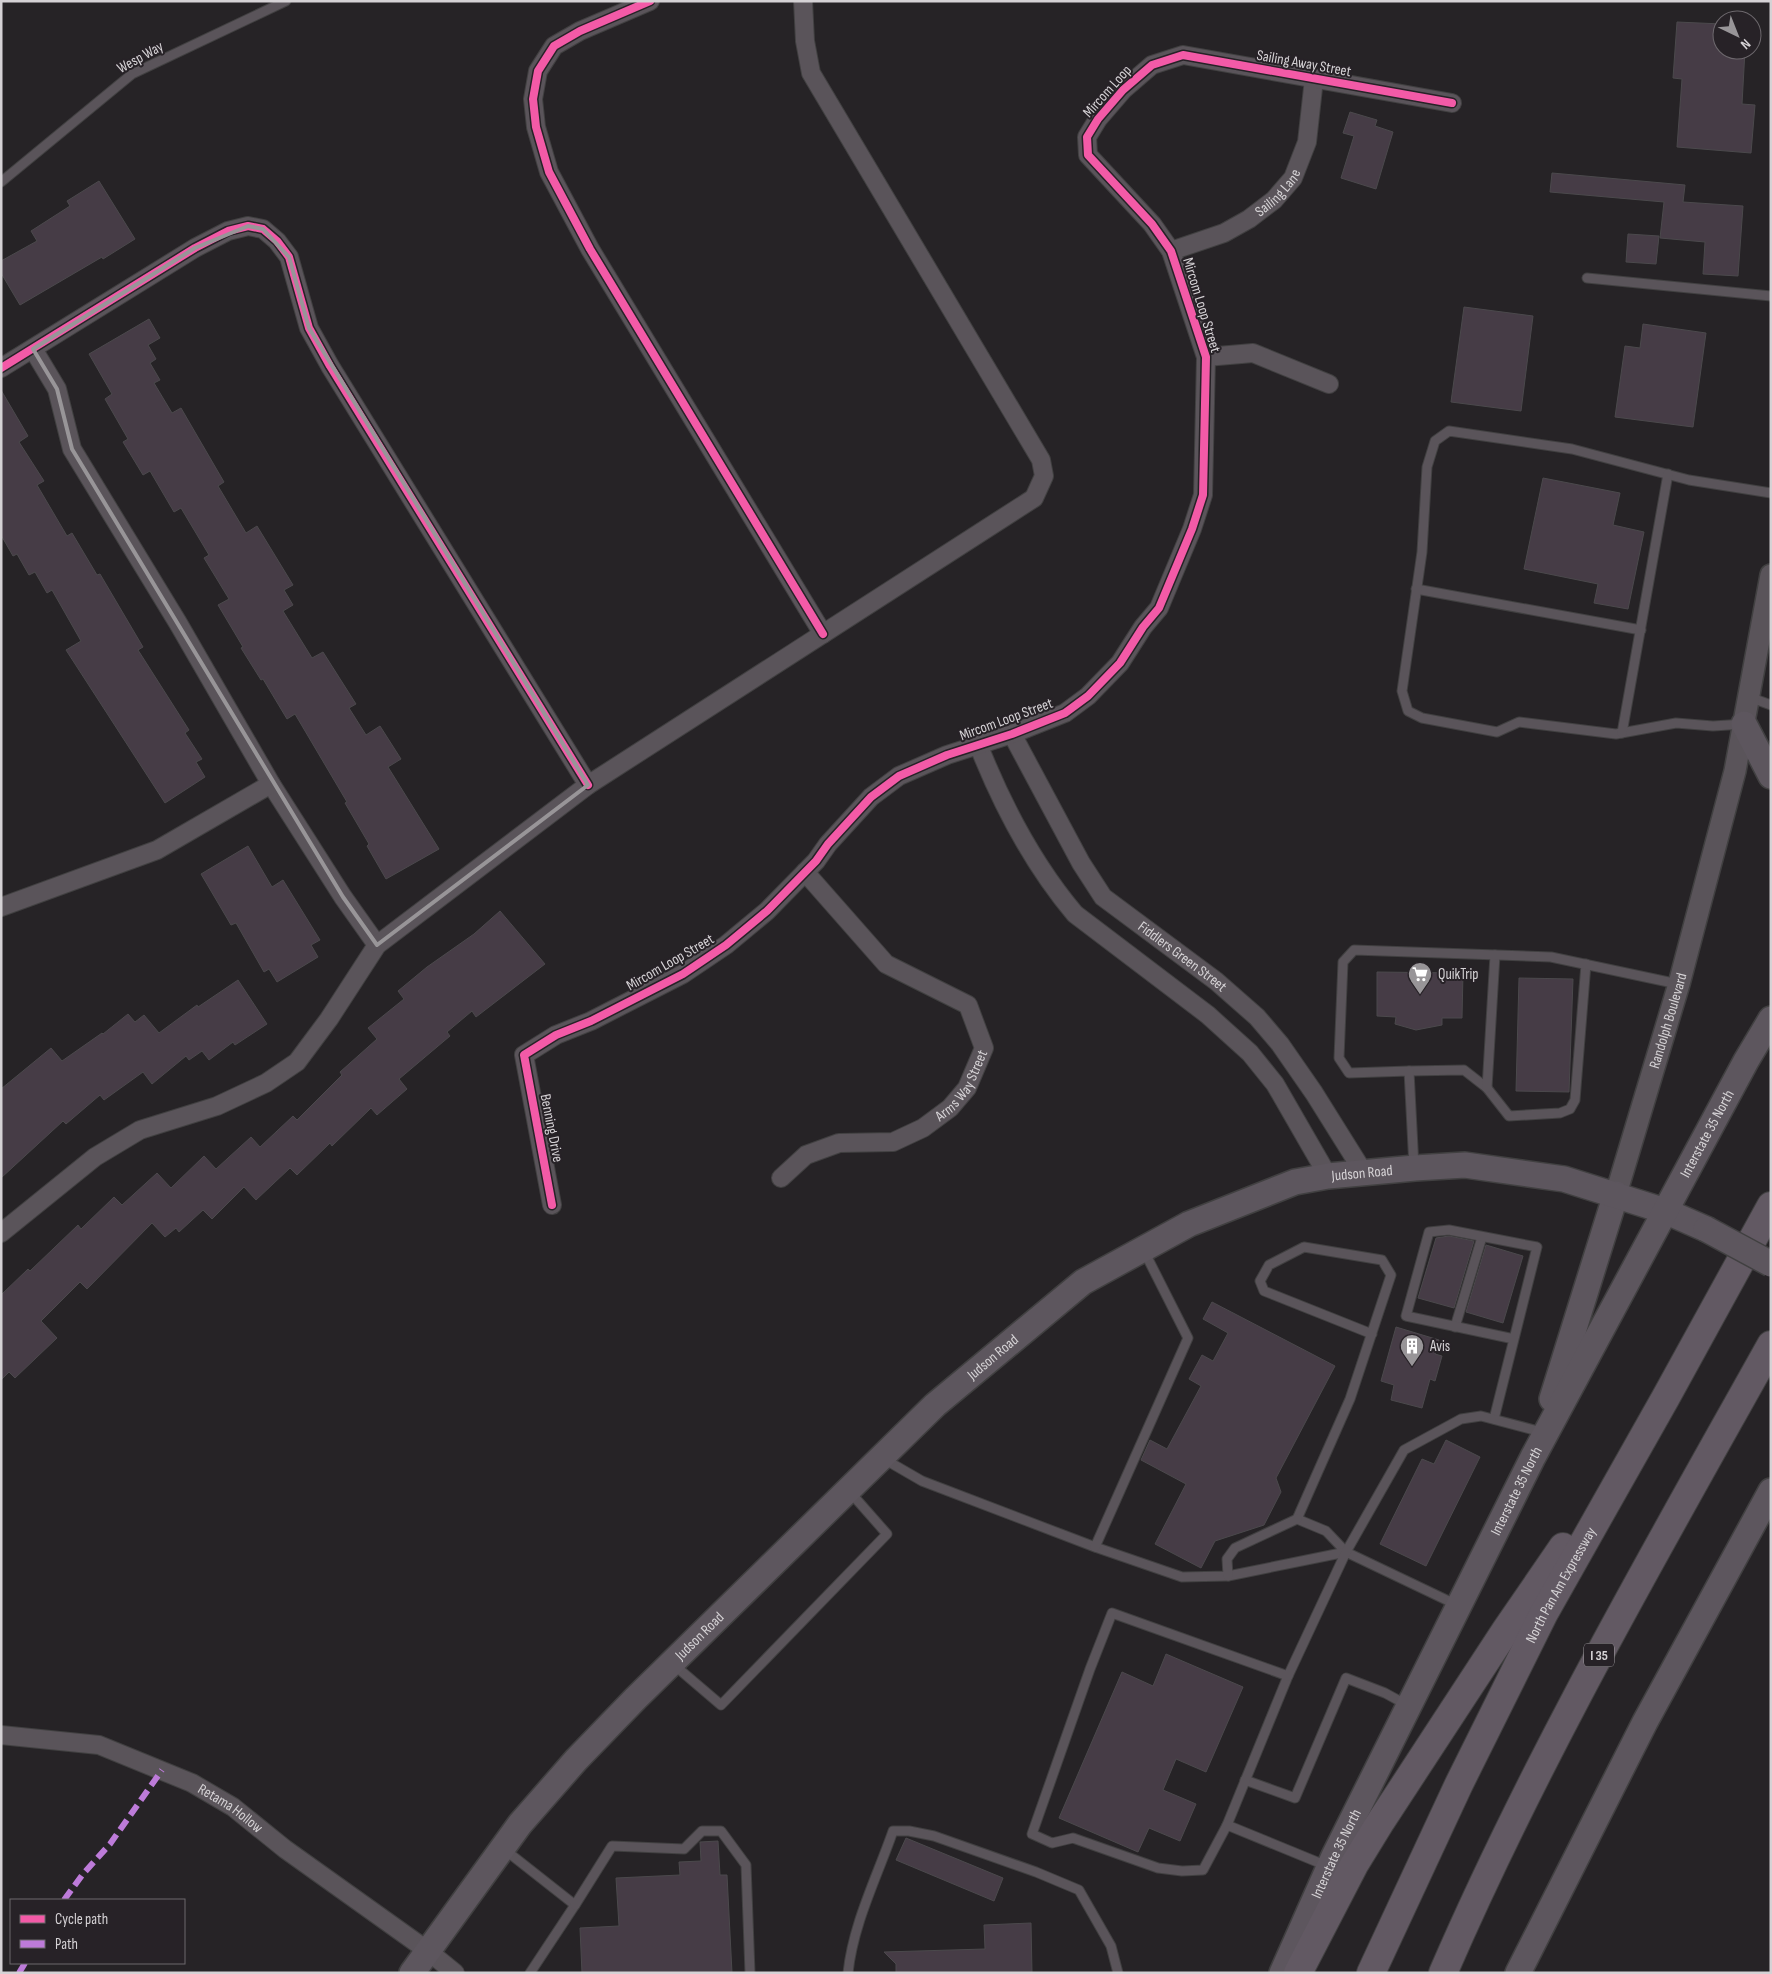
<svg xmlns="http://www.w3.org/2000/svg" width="1772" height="1974" font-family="'Sofia Sans Condensed',sans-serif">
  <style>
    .building { fill: #463c46; stroke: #4b494c }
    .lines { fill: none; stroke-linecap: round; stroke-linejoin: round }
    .service-casing { stroke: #414041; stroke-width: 11 }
    .minor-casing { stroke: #414041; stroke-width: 20 }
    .tertiary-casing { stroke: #414041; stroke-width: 24 }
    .secondary-casing { stroke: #414041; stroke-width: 28 }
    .motorway-casing { stroke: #414041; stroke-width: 30 }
    .service { stroke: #5a545a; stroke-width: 9 }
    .minor { stroke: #5a545a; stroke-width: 18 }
    .tertiary { stroke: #5a545a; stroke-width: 21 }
    .secondary { stroke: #5d565e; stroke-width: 25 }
    .motorway { stroke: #625963; stroke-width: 28 }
    .secondary-bridge-casing { stroke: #414041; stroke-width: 28; stroke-linecap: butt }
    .secondary-bridge { stroke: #5d565e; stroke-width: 25 }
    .quiet { stroke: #bd7bd9; stroke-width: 6; stroke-dasharray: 12 6; stroke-linecap: butt }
    .cycleway-casing { stroke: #272227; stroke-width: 11 }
    .cycleway { stroke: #f35aa7; stroke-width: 8 }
    .marked { fill: none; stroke: #989598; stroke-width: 4; stroke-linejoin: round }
    .labels { text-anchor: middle; stroke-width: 4; stroke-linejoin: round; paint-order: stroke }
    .shield { fill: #272227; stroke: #a19da1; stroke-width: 1 }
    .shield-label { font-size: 14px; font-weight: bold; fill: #d5d2d5 }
    .street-label { font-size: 15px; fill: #d5d2d5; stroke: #272227 }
    .poi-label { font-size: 15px; fill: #d5d2d5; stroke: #272227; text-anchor: start }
  </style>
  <rect width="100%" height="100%" fill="#262326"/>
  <g class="building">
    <polygon points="1677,22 1722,24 1722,50 1745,50 1742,104 1755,105 1751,153 1677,147 1682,79 1673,78"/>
    <polygon points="1350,112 1377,120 1375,126 1393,132 1376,189 1341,178 1354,136 1343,133"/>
    <polygon points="1552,173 1685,185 1683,202 1743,206 1738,276 1703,274 1705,242 1660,238 1664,202 1550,192"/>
    <polygon points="99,181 135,239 103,259 102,257 20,305 1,273 1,261 37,241 31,231 70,206 67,201"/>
    <polygon points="1628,234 1659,236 1656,264 1626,262"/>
    <polygon points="1464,307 1533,316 1521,411 1451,402"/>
    <polygon points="149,319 160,338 148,345 156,359 150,363 160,380 154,383 172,413 181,408 224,482 218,486 246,533 257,526 293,585 284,590 293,605 283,611 312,658 323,652 356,704 349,708 366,735 380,726 401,759 388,767 439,849 386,879 367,846 369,844 345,803 347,802 295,714 287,719 263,679 261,680 241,648 243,647 218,605 229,599 204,558 209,555 181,508 174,512 150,471 143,475 123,442 128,439 105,399 112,394 89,354"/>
    <polygon points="1643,324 1706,333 1693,427 1615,417 1625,346 1640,348"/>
    <polygon points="1,390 28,436 19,442 44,481 37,485 67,536 72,533 97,575 100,574 143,647 138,650 189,730 185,733 202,759 196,762 205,777 165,803 66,650 81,641 52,590 47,593 35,572 29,575 17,554 13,556 1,535"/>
    <polygon points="1543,478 1620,493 1613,525 1644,532 1628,609 1594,603 1598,584 1524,569"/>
    <polygon points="248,846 272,887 283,880 320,940 311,945 318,957 277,982 269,969 264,972 236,923 231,925 201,874"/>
    <polygon points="500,911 545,964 476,1017 472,1011 447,1032 450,1036 399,1079 407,1089 377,1115 371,1108 332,1146 330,1143 297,1175 290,1168 256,1200 244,1187 212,1219 203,1210 179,1232 176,1228 165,1237 152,1223 87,1289 80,1282 41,1321 57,1338 15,1378 9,1372 1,1380 1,1295 28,1269 30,1271 78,1225 81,1229 114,1197 122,1205 157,1173 171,1188 204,1156 216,1169 251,1137 260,1147 293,1116 297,1120 342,1075 340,1072 377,1039 368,1028 404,999 398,991 427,967 474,934"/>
    <polygon points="1377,972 1463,973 1462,1018 1442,1018 1442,1025 1416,1030 1395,1024 1396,1017 1377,1016"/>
    <polygon points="1519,978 1573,979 1569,1092 1516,1091"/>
    <polygon points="238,980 267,1024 235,1045 233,1042 209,1060 202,1051 189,1060 186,1056 152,1084 143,1072 104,1100 100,1095 66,1124 63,1121 1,1178 1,1089 51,1048 62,1061 102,1033 103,1034 128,1014 135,1022 144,1015 159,1033 197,1005 198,1007"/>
    <polygon points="1449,1236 1474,1241 1454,1308 1418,1298 1436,1238"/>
    <polygon points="1486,1245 1523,1256 1503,1323 1466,1312"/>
    <polygon points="1212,1302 1335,1366 1276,1478 1281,1492 1264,1525 1215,1541 1201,1568 1155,1544 1186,1484 1141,1460 1150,1440 1167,1449 1201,1386 1189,1379 1202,1355 1213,1361 1228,1333 1203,1319"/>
    <polygon points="1396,1327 1439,1340 1435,1354 1442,1356 1435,1381 1430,1379 1422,1408 1391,1400 1394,1385 1381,1381"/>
    <polygon points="1446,1440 1480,1457 1426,1566 1380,1544 1422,1459 1434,1464"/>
    <polygon points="1166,1654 1243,1687 1206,1772 1176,1759 1163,1790 1196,1804 1180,1841 1149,1828 1138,1852 1059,1818 1122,1672 1153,1686"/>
    <polygon points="906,1838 1003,1878 994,1901 896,1860"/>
    <polygon points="718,1841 720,1875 727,1875 732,1973 582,1973 580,1928 619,1926 616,1878 680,1875 679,1862 701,1861 700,1842"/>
    <polygon points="1031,1923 1032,1973 896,1973 896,1964 884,1952 985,1949 984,1925"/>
  </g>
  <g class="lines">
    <g class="service-casing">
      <g id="service">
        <polyline points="1,182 132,74 286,1"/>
        <polyline points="1587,278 1771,296"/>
        <polyline points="1416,589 1641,630"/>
        <polyline points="1749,697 1771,705"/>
        <polyline points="1744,724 1713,726 1676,723 1616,734 1519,722 1497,732 1422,718 1408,711 1402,691 1422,552 1427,467 1435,441 1449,431 1572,449 1689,480 1771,493"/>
        <polyline points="1622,733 1668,474"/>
        <polyline points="1409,1071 1464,1070 1487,1088 1509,1116 1560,1113 1570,1109 1575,1100 1586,964"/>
        <polyline points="1487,1088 1495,955"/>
        <polyline points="1414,1167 1409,1071 1349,1073 1339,1058 1343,962 1354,950 1551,957 1678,984"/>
        <polyline points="1455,1327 1482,1237"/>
        <polyline points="1372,1334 1264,1291 1260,1281 1269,1265 1304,1247 1382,1260 1391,1275 1350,1399 1297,1519 1326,1531 1346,1552 1457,1605"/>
        <polyline points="1494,1419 1537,1247 1449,1230 1429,1232 1406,1316 1514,1339"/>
        <polyline points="884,1459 922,1481 1095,1547 1182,1577 1228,1576 1346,1552"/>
        <polyline points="1095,1547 1188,1338 1143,1249"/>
        <polyline points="1228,1576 1227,1559 1235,1548 1297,1519"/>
        <polyline points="673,1664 721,1705 887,1534 850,1492"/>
        <polyline points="1245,1780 1295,1798 1346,1678 1385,1693 1407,1705"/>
        <polyline points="1227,1825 1288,1676"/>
        <polyline points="504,1849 575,1905 530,1973"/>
        <polyline points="1327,1866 1227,1825 1203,1870 1182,1871 1158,1868 1073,1838 1052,1843 1032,1834 1090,1669 1112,1613 1288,1676 1346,1552 1404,1450 1461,1419 1481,1416 1542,1432"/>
        <polyline points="575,1905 612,1846 684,1849 702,1831 721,1831 746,1865 750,1973"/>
        <path d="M848,1973C853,1924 877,1877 893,1831H909L934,1836L1036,1872L1079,1890L1111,1946L1118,1973"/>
      </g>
    </g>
    <g class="minor-casing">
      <g id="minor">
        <polyline points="650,1 580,31 554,46 538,71 533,99 536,127 549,172 590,249 823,634"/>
        <path id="s1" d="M1171,251L1224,233L1249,219L1274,200L1293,178L1307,142L1314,79"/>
        <polyline points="33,349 57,389 72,449 178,623 271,784 343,897 377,945"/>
        <polyline points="1206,357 1253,353 1329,384"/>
        <polyline points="1,368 195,248 228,231 248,226 263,229 277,241 289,257 309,328 330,366 588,785"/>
        <path id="s2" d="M1012,734L1081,863L1103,897L1216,981L1257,1017L1280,1044L1314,1093L1364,1173"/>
        <path d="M978,744C1002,805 1032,863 1075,914L1208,1015L1250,1053L1275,1084L1328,1176"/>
        <polyline points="1,907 157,850 271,784"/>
        <path id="s3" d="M781,1178L806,1155L839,1143L893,1142L923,1128L950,1108L967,1088L984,1048L968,1005L886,964L805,872"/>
        <polyline points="552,1205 524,1055 556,1035 591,1021 683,974 726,945 767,911 816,861 828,844 871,797 899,776 947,755 1012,734 1065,713 1088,696 1120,663 1143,627 1159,608 1192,529 1203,495 1206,357 1171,251 1152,224 1088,155 1087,137 1098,119 1123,90 1152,65 1183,55 1452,103"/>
        <polyline points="1,1233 95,1157 140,1130 217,1106 266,1083 297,1062 329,1019 377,945 588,785 1034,498 1044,476 1041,460 811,73 805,41 803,1"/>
        <path id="s4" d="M1,1735L99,1745L192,1783L233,1807L285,1849L428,1951L455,1973"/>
      </g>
    </g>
    <g class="tertiary-casing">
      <g id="tertiary">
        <path id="s5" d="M1616,1194L1679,984L1735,771L1771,575"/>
      </g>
    </g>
    <g class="secondary-casing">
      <g id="secondary">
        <polyline points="1744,724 1771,776"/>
        <polyline points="1552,1399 1616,1194"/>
        <path id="s6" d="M412,1973L520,1824L576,1760L635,1699L935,1405L1083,1282L1189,1224L1295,1182L1328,1176L1415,1168L1465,1165L1564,1179L1665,1211L1706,1229"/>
        <path id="s7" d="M1282,1973L1334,1856L1533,1457L1746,1061L1771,1019"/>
        <polyline points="1518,1973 1645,1722 1771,1491"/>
      </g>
    </g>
    <g class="motorway-casing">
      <g id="motorway">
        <polyline points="1298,1973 1354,1865 1381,1821 1506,1630 1563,1547"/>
        <path id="s8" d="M1371,1973L1459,1784L1544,1613L1666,1397L1771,1206"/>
        <path d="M1443,1973C1537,1756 1656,1551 1771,1345"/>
      </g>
    </g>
    <use href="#service" class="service"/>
    <use href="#minor" class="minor"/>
    <use href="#tertiary" class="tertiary"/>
    <use href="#secondary" class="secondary"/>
    <use href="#motorway" class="motorway"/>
    <g class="secondary-bridge-casing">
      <polyline id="secondary-bridge" points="1706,1229 1771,1264"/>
    </g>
    <use href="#secondary-bridge" class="secondary-bridge"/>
    <g class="quiet">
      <polyline points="64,1900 83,1874 110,1844 162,1770"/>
      <polyline points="19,1973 25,1963"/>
    </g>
    <g class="cycleway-casing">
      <g id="cycleway">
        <polyline points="650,1 580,31 554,46 538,71 533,99 536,127 549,172 590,249 823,634"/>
        <polyline points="1,368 195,248 228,231 248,226 263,229 277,241 289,257 309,328 330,366 588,785"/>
        <polyline points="552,1205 524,1055 556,1035 591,1021 683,974 726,945 767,911 816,861 828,844 871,797 899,776 947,755 1012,734 1065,713 1088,696 1120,663 1143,627 1159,608 1192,529 1203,495 1206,357 1171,251 1152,224 1088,155 1087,137 1098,119 1123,90 1152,65 1183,55 1452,103"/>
      </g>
    </g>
    <use href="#cycleway" class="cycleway"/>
  </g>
  <path class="marked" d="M248,226L263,229L289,257L309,328L588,785L377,945L343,897L72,449L57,389L33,349L195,248Z"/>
  <defs>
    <g id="supermarket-pin" transform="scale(1.25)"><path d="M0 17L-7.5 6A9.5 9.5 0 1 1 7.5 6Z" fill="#989598" stroke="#272227"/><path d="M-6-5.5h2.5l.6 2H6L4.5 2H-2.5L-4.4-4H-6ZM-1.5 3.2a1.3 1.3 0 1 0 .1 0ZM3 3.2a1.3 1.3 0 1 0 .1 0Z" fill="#fff"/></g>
    <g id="building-pin" transform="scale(1.25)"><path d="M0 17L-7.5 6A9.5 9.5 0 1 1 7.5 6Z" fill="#989598" stroke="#272227"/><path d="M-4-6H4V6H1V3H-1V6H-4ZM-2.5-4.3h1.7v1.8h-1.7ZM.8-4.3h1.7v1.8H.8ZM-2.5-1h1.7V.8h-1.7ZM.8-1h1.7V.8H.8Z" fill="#fff"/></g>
  </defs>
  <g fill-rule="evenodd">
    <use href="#supermarket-pin" x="1420" y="974"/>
    <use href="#building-pin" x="1412" y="1346"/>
  </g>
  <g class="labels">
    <rect class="shield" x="1584" y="1643.5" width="30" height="23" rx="4"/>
    <g class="shield-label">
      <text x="1599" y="1660">I 35</text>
    </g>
    <g class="street-label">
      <text transform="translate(140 57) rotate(-29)" y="5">Wesp Way</text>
      <text transform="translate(1304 63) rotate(10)" y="5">Sailing Away Street</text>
      <text transform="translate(1107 91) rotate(-48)" y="5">Mircom Loop</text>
      <text dy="5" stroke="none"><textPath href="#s1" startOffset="124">Sailing Lane</textPath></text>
      <text transform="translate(1202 305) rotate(73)" y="5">Mircom Loop Street</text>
      <text transform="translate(1006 719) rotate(-20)" y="5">Mircom Loop Street</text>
      <text dy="5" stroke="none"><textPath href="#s2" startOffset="286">Fiddlers Green Street</textPath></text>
      <text transform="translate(670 962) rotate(-30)" y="5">Mircom Loop Street</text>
      <text dy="5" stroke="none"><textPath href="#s5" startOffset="181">Randolph Boulevard</textPath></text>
      <text dy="5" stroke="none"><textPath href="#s3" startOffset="215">Arms Way Street</textPath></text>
      <text transform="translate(552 1128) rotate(79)" y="5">Benning Drive</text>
      <text dy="5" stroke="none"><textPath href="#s7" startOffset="941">Interstate 35 North</textPath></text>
      <text dy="5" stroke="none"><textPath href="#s6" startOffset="1269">Judson Road</textPath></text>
      <text dy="5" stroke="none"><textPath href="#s6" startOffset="849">Judson Road</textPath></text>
      <text dy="5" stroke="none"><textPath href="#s7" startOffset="536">Interstate 35 North</textPath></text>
      <text dy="5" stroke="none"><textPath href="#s8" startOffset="432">North Pan Am Expressway</textPath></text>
      <text dy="5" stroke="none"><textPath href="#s6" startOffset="444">Judson Road</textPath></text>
      <text dy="5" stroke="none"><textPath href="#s4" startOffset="245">Retama Hollow</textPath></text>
      <text dy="5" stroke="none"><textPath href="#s7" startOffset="131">Interstate 35 North</textPath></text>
    </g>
    <g class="poi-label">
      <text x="1438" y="979">QuikTrip</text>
      <text x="1430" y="1351">Avis</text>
    </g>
  </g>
  <rect width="1772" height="1974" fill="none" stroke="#d5d2d5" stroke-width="5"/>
  <rect x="10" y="1899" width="175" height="65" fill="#272227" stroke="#6d686d"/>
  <rect x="20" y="1915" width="25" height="8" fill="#f35aa7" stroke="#6d686d"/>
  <text x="55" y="1924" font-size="15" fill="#d5d2d5">Cycle path</text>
  <rect x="20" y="1940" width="25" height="8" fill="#bd7bd9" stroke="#6d686d"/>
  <text x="55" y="1949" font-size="15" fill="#d5d2d5">Path</text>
  <g transform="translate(1737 35) rotate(137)"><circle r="24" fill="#272227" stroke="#6d686d"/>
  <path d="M0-4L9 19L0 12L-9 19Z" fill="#989598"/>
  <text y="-8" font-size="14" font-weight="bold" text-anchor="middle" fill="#d5d2d5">N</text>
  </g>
</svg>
